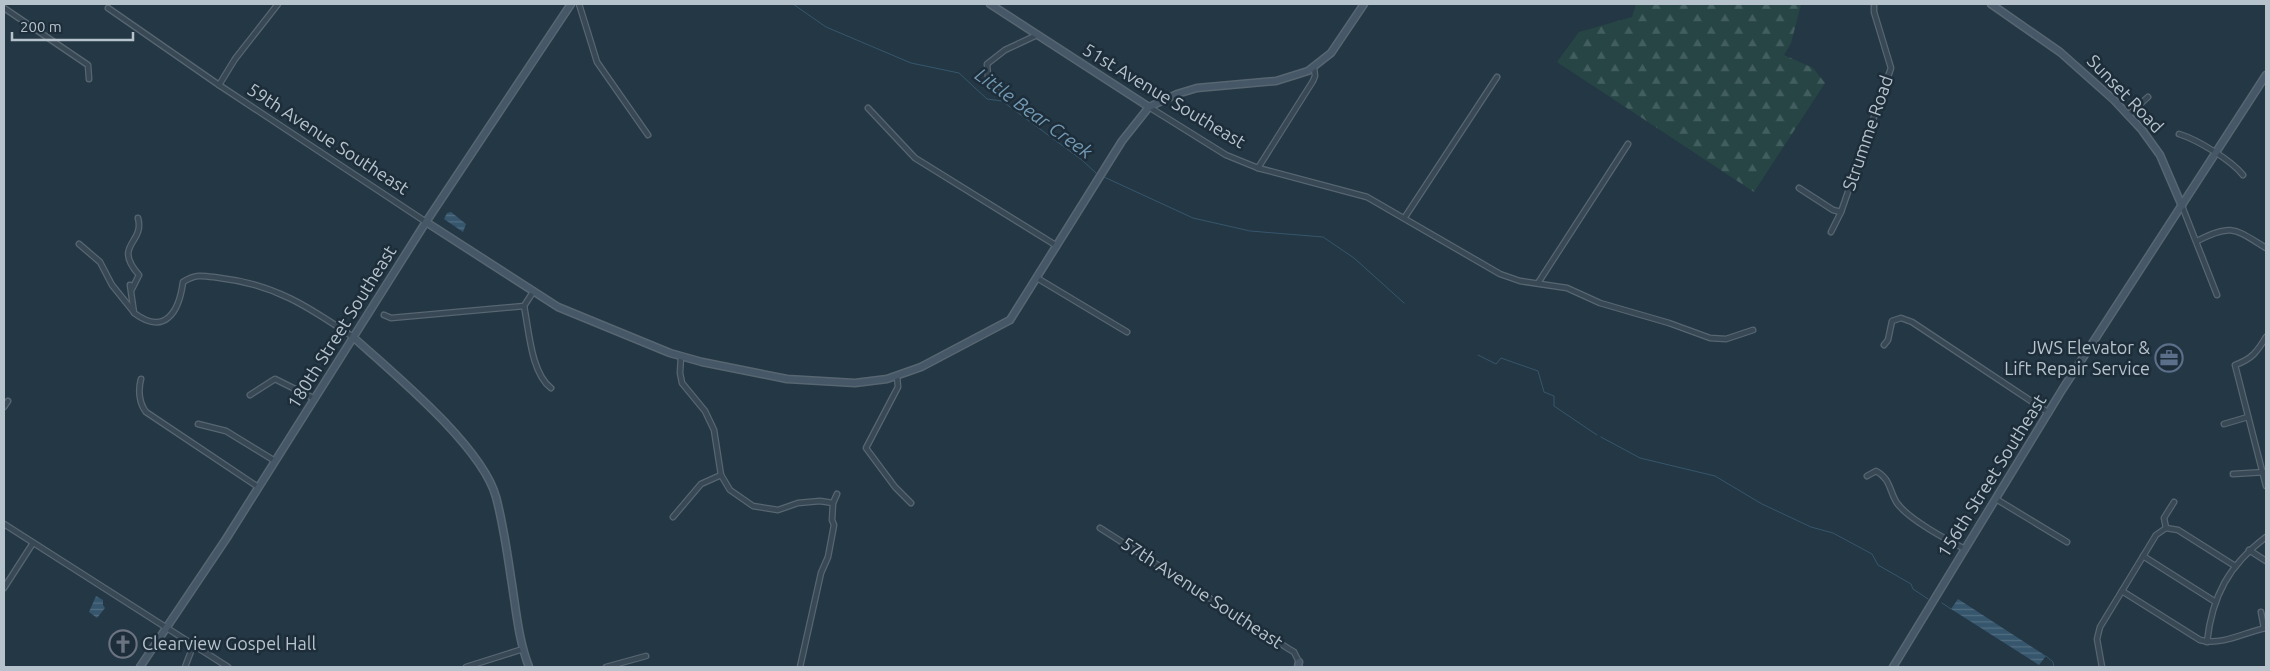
<svg xmlns="http://www.w3.org/2000/svg" width="2270" height="671" font-family="Ubuntu,sans-serif">
  <style>
    .forest { fill: url(#forest-firs) }
    .water { fill: url(#water-rules) }
    .lines { fill: none; stroke-linecap: round; stroke-linejoin: round }
    .stream { stroke: #36566d; stroke-width: 1 }
    .street-casing { stroke: #576671; stroke-width: 7 }
    .secondary-casing { stroke: #576671; stroke-width: 9 }
    .street { stroke: #384854; stroke-width: 4.5 }
    .secondary { stroke: #465867; stroke-width: 6 }
    .labels { text-anchor: middle; stroke-width: 5; stroke-linejoin: round; paint-order: stroke }
    .street-label { font-size: 18px; fill: #b6c3cd; stroke: #1d2d39 }
    .poi-label { font-size: 18px; fill: #b6c3cd; stroke: #1d2d39; text-anchor: end }
    .water-label { font-size: 19px; font-style: italic; fill: #7399b4; stroke: #1d2d39 }
  </style>
  <defs>
    <pattern id="forest-firs" width="22" height="20" patternUnits="userSpaceOnUse" patternTransform="scale(1.25)"><rect width="22" height="20" fill="#264544"/><path d="M5 1l3.5 6h-7zM16 11l3.5 6h-7z" fill="#435e5e"/></pattern>
    <pattern id="water-rules" width="6" height="5" patternUnits="userSpaceOnUse" patternTransform="scale(1.25)"><rect width="6" height="5" fill="#36566d"/><path d="M0 2.5h6" fill="none" stroke="#516d81"/></pattern>
  </defs>
  <rect width="100%" height="100%" fill="#243744"/>
  <polygon class="forest" points="1636,4 1809,4 1801,5 1791,43 1784,55 1813,68 1825,83 1754,192 1557,62 1579,32 1632,17"/>
  <g class="water">
    <polygon points="451,212 466,224 463,232 444,219 447,213"/>
    <polygon points="96,596 103,600 103,605 105,608 97,618 89,612"/>
    <polygon points="1958,599 2046,656 2039,665 1951,609"/>
  </g>
  <g class="lines">
    <g class="stream">
      <polyline points="793,4 826,27 911,63 959,73 987,99 1002,101 1082,160 1096,173"/>
      <polyline points="1104,177 1193,218 1250,231 1323,237 1354,258 1404,303"/>
      <polyline points="1478,355 1496,364 1501,358 1538,371 1544,392 1554,396 1554,406 1597,435"/>
      <polyline points="1601,437 1640,458 1715,476 1762,504 1811,527 1833,533 1872,554 1878,565 1911,584 1913,589 1928,599"/>
      <polyline points="1942,603 1951,609"/>
      <polyline points="2046,656 2053,662 2054,667"/>
    </g>
    <g class="street-casing">
      <g id="street">
        <polyline points="579,4 597,62 648,135"/>
        <polyline points="4,8 88,65 89,79"/>
        <polyline points="108,8 219,85 426,222"/>
        <polyline points="219,85 235,59 278,4"/>
        <polyline points="1002,89 988,77 987,64 1005,50 1037,35"/>
        <polyline points="1149,107 1226,155 1258,168 1367,197 1500,274 1520,281 1567,288 1600,303 1669,323 1710,338 1726,339 1753,330"/>
        <polyline points="868,108 915,158 1057,246"/>
        <polyline points="2128,115 2148,97"/>
        <path d="M2179,134C2198,140 2231,160 2243,175"/>
        <polyline points="1258,168 1313,81 1315,76 1314,68"/>
        <polyline points="1799,188 1833,210 1841,212"/>
        <polyline points="2182,206 2217,295"/>
        <polyline points="1405,217 1497,77"/>
        <polyline points="1831,232 1841,212 1891,68 1874,12 1874,4"/>
        <path d="M2197,241C2232,223 2235,229 2266,248"/>
        <polyline points="79,244 100,262 112,285 133,311"/>
        <polyline points="1037,278 1127,332"/>
        <polyline points="1538,283 1628,144"/>
        <path d="M130,285L134,313C165,336 179,312 183,282C197,273 204,276 220,278C274,284 309,307 353,337"/>
        <path d="M132,289L139,275C112,244 145,244 138,218"/>
        <path d="M524,306C529,330 531,373 551,388"/>
        <polyline points="384,315 391,318 524,306 533,292"/>
        <path d="M2266,337C2257,352 2252,359 2235,365L2266,486"/>
        <polyline points="1884,345 1888,340 1892,321 1901,318 1912,322 2049,413"/>
        <polyline points="681,356 680,373 682,383 705,411 714,430 721,475 730,490 753,506 778,510 798,503 820,501 833,503"/>
        <polyline points="897,376 898,387 866,448 895,487 911,503"/>
        <path d="M141,379C138,390 139,403 146,412L258,487"/>
        <polyline points="250,395 275,379 315,399"/>
        <polyline points="4,407 8,401"/>
        <polyline points="198,424 226,431 275,461"/>
        <polyline points="2224,424 2248,417"/>
        <polyline points="2233,474 2266,472"/>
        <path d="M1867,476L1876,471C1891,479 1889,491 1897,503C1908,519 1947,540 1965,549"/>
        <polyline points="1996,499 2067,542"/>
        <polyline points="673,517 701,484 721,475"/>
        <polyline points="4,524 228,667"/>
        <polyline points="1100,528 1289,649 1294,652 1299,662"/>
        <polyline points="2166,528 2178,530 2235,566"/>
        <polyline points="2249,550 2266,561"/>
        <polyline points="2143,556 2214,601"/>
        <polyline points="4,588 33,543"/>
        <path d="M2122,591L2200,640C2222,646 2245,632 2266,628"/>
        <polyline points="2261,612 2264,628"/>
        <path d="M2207,642C2212,596 2229,565 2266,537"/>
        <polyline points="185,667 193,646"/>
        <polyline points="466,667 523,649"/>
        <polyline points="606,667 646,656"/>
        <polyline points="800,667 821,573 828,557 834,525 832,520 833,503 837,494"/>
        <polyline points="2102,667 2097,639 2100,627 2156,535 2166,528 2164,518 2174,502"/>
      </g>
    </g>
    <g class="secondary-casing">
      <g id="secondary">
        <polyline points="990,4 1149,107"/>
        <polyline points="1991,4 2060,52 2114,100 2142,130 2160,155 2182,206"/>
        <polyline points="426,222 558,307 670,353 702,362 787,379 855,383 887,379 921,367 1010,320 1122,141 1149,107 1177,94 1197,88 1276,81 1308,71 1331,53 1364,4"/>
        <path d="M353,337C393,373 482,446 496,497C503,523 507,551 511,578C516,608 518,639 529,667"/>
        <polyline points="140,667 226,539 424,225 571,4"/>
        <polyline points="1298,667 1299,662"/>
        <polyline points="1893,667 2062,390 2266,75"/>
      </g>
    </g>
    <use href="#street" class="street"/>
    <use href="#secondary" class="secondary"/>
  </g>
  <defs>
    <g id="office-ring" transform="scale(1.4375)"><circle r="9.5" fill="#1d2d39" stroke="#5c6f8a" stroke-width="1.5"/><path d="M-6-3h4V-5.5h4V-3h4V5H-6ZM-1-4.5V-3h2v-1.5ZM-6 0V1H6V0Z" fill="#5c6f8a"/></g>
    <g id="church-ring" transform="scale(1.4375)"><circle r="9.5" fill="#1d2d39" stroke="#6b7280" stroke-width="1.5"/><path d="M-1.2-6h2.4v3.5h3.3v2.4h-3.3V6h-2.4V-.1h-3.3v-2.4h3.3Z" fill="#6b7280"/></g>
  </defs>
  <g fill-rule="evenodd">
    <use href="#office-ring" x="2169" y="358"/>
    <use href="#church-ring" x="123" y="644"/>
  </g>
  <g class="labels">
    <g class="street-label">
      <text transform="translate(2125 94) rotate(46)" y="6">Sunset Road</text>
      <text transform="translate(1164 96) rotate(31)" y="6">51st Avenue Southeast</text>
      <text transform="translate(1868 133) rotate(-71)" y="6">Strumme Road</text>
      <text transform="translate(328 139) rotate(33)" y="6">59th Avenue Southeast</text>
      <text transform="translate(342 327) rotate(-58)" y="6">180th Street Southeast</text>
      <text transform="translate(1992 476) rotate(-58)" y="6">156th Street Southeast</text>
      <text transform="translate(1202 593) rotate(33)" y="6">57th Avenue Southeast</text>
    </g>
    <g class="poi-label">
      <text x="2150" y="354">JWS Elevator &amp;<tspan x="2150" dy="21">Lift Repair Service</tspan></text>
      <text x="142" y="650" text-anchor="start">Clearview Gospel Hall</text>
    </g>
    <g class="water-label">
      <text transform="translate(1034 113) rotate(36)" y="7">Little Bear Creek</text>
    </g>
  </g>
  <rect width="2270" height="671" fill="none" stroke="#b6c3cd" stroke-width="10"/>
  <path d="M12 32v8h121v-8" fill="none" stroke="#b6c3cd" stroke-width="2.5"/>
  <text x="20" y="32" font-size="15" fill="#b6c3cd" stroke="#1d2d39" stroke-width="4" paint-order="stroke">200 m</text>
</svg>
